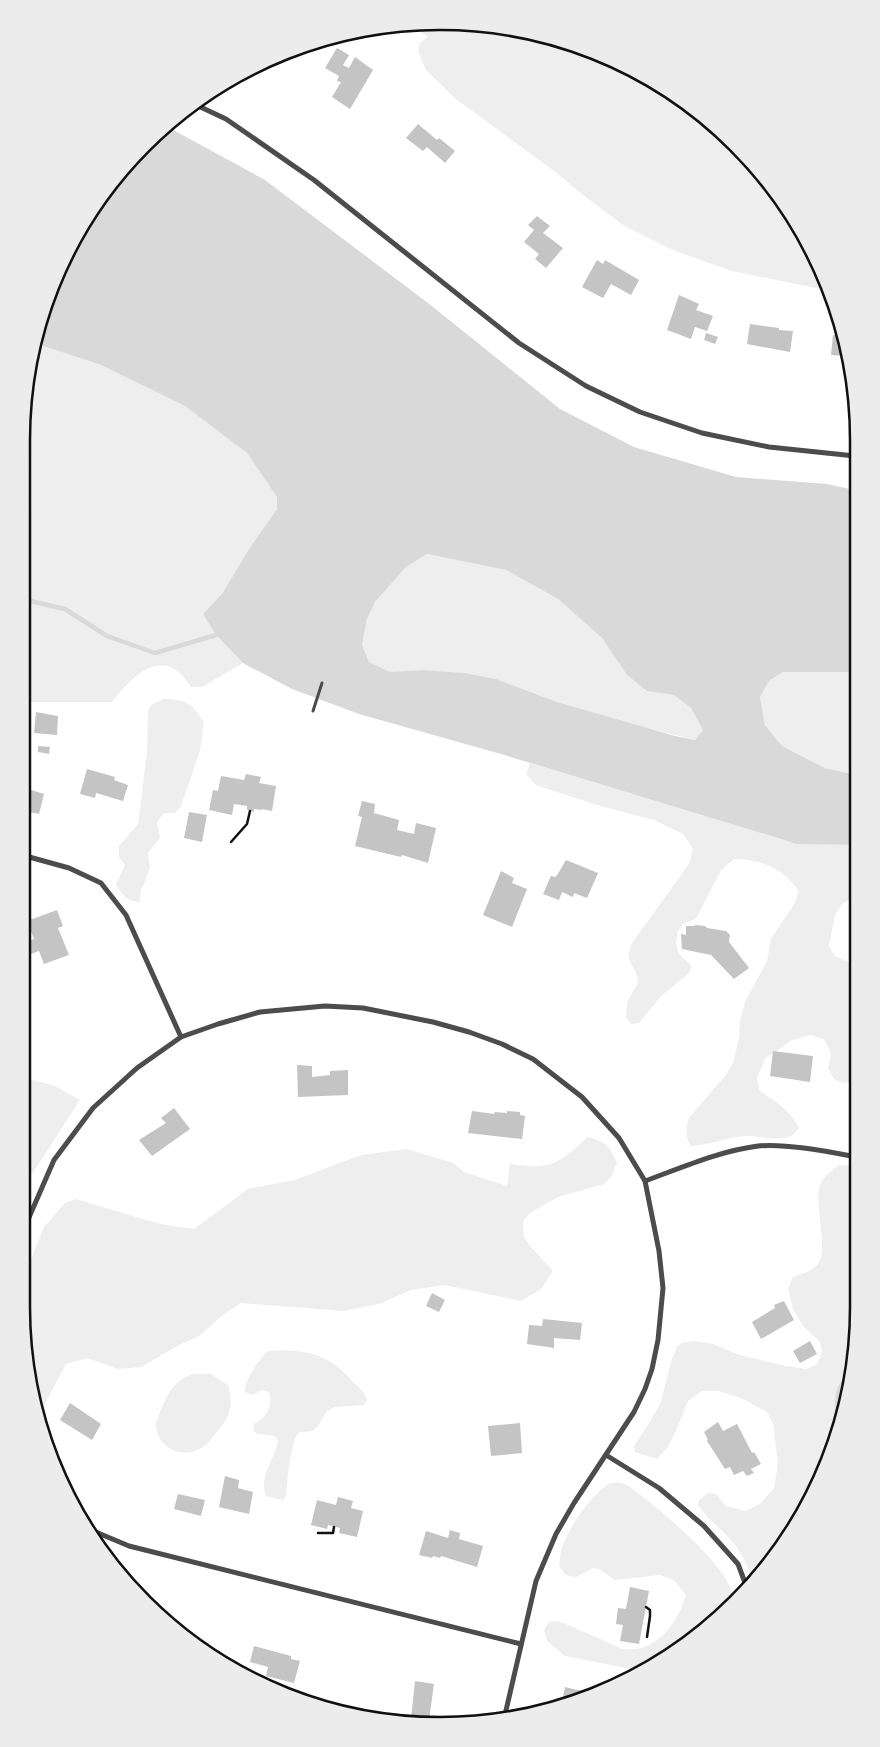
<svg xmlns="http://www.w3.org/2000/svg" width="880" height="1747" font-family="Overpass,sans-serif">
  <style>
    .green { fill: #eee }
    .water { fill: #d9d9d9; fill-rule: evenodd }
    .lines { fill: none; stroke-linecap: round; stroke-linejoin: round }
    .stream { stroke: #d9d9d9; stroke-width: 4.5 }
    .building { fill: #c4c4c4 }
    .path { stroke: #111; stroke-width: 2.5 }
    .service { stroke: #4c4c4c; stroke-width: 3 }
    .minor { stroke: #4c4c4c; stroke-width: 5 }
    .rim { fill: none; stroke: #111; stroke-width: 2.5 }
  </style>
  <rect width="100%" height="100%" fill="#fff"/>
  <g class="green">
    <polygon points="467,22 548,35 625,64 695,108 772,185 827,279 830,291 732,271 675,251 623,225 583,195 554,171 456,99 426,70 418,51 420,43 428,37 413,26 412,24"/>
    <path d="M34,343L101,365L185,406L247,453L277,497V509L249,549L222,594L203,614L216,635L243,663L202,687H191C187,682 183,675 178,671C152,653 127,683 112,702H22V413Z"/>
    <polygon points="427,554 506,570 558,599 602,638 627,675 648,691 674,695 691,708 703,730 695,740 623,722 557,702 496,679 465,673 422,670 390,672 369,662 362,645 367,619 375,602 406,567"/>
    <polygon points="783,672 856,672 856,775 825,768 782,746 765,725 760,697 769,681"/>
    <path d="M163,699C186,699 191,703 204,722L200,751L181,806L175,813H164L157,822L160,838L148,853L150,868L141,891L140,902C126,901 124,896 116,885L125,865L119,857V846L138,824L147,752L148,710L152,704Z"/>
    <path d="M530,763L797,844L856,845L857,895L842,904L835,915L829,946L835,956L854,965H857V1079L844,1083L834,1079L828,1068L831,1054L824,1039L810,1035L792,1040L765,1059L757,1077L759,1090C775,1102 790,1109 799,1128C796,1131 794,1134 791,1136C776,1142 763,1136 748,1136C729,1136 710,1145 691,1146C685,1138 686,1127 689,1118L725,1076L733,1063L739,1038L740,1020L745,1002L767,961L771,939L796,901L798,890C783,868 760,859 734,859L721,870L696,919L684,923L678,931L676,943L679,954L692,966L688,974L661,996L639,1023L631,1024L626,1018L627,1002L638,983L636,973L631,964L628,955L632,943L689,864L693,849L683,834L654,820L597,805L536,785L526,774Z"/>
    <polygon points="21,1077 55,1086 80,1100 21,1191"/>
    <path d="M587,1137C605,1141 610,1146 617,1163L611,1177L604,1184L558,1197L530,1213L523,1221L524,1237L530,1246L553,1271L541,1289L521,1301L445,1285L411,1290L379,1304L344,1311L241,1303L224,1314L199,1336L179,1345L141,1367L118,1369L87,1358L66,1364L39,1415L21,1307L23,1280L44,1227L65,1203L76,1199L160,1224L194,1229L248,1189L295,1180L361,1155L407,1149L453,1163L464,1172L507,1186L510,1164C520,1165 531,1167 541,1166C561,1164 574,1150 587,1137Z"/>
    <path d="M838,1165L857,1166L858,1334L852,1370L843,1376L835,1415L841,1424L816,1492L753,1580C747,1565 740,1549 729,1538C718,1526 707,1518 698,1505L699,1500L708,1493L716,1494L726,1506L745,1511L760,1504L774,1488L778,1463L773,1424L767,1412L743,1399L719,1391H702L688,1401L675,1433L668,1447L657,1459L635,1452L634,1446L648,1425L660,1404L672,1359L677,1347L682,1343L694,1341L713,1344L739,1355L786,1366L806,1369L817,1364L822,1352L820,1342L803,1326L793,1309L788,1289L793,1277C801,1274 811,1272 817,1265C830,1250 813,1206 820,1185C822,1178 832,1171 838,1165Z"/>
    <path d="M268,1351C305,1349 328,1353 353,1382C359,1388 365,1392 367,1400L364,1405L335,1407L327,1411L318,1426L313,1431L299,1432C289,1446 288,1479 286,1496L283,1500L266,1496C258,1477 275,1459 278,1441L275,1436L258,1434L253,1431L254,1424C267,1416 273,1408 269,1392L262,1390L253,1395L245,1392C243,1382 260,1358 268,1351Z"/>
    <path d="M211,1374L228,1385C234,1405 230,1418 216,1433C212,1438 208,1444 203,1447C185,1459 160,1451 156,1428C155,1425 157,1421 158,1418C164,1401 171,1383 188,1376C194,1373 205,1374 211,1374Z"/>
    <path d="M610,1483C613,1483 618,1482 621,1483C630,1485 640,1495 647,1500C670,1519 722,1562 731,1590C733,1597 731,1602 729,1608L641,1671L565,1656L547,1641L544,1630L549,1622L558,1621C574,1627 591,1635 607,1642C613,1644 619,1649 625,1649C657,1653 678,1622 686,1595L674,1580L660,1575L615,1580L599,1569L593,1568L576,1577L566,1575L559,1566C560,1561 560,1555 561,1550C569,1527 589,1497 610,1483Z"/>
  </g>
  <g class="water">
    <path d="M164,125L265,180L428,303L560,409L634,447L736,477L827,484L855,490L856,672H783L769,681L760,697L765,725L782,746L825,768L856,775V845L797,844L501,754L359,714L292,689L243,663L216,635L203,614L222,594L249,549L277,509V497L247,453L185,406L101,365L34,343L35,332L64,255L108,185ZM427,554L506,570L558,599L602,638L627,675L647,691L674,695L691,708L703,730L695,740L675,736L557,702L496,679L465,673L422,670L390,672L369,662L362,645L367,619L375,602L406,567Z"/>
    <path d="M852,1370L845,1415L841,1424C830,1406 834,1382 852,1370Z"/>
  </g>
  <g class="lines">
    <polyline class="stream" points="22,599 65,609 107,636 155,653 216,635 219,631"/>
  </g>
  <g class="building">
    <polygon points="337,48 349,55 343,65 349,68 355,57 373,70 350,109 332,97 341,82 337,81 339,76 325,68"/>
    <polygon points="418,124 437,140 439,138 455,151 445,163 427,147 423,151 406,138"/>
    <polygon points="537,216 550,226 543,233 563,248 546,268 535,259 539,254 524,242 534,230 528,225"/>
    <polygon points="597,260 603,264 605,260 639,280 631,295 611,284 603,298 582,287"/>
    <polygon points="679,295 699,304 696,310 713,316 707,331 695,327 691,339 667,330"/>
    <polygon points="750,324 779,328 779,330 793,331 790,352 747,344"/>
    <polygon points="706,333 718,337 715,344 704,340"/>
    <polygon points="833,335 842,336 847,353 845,356 831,355"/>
    <polygon points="36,712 58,716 57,735 34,733"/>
    <polygon points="38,746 50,747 49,754 38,752"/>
    <polygon points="87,769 115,777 114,780 128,785 123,801 96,793 95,798 80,794"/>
    <polygon points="246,774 261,777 259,783 276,786 272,811 262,809 262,810 254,809 254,812 247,810 247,806 234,804 232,815 209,810 213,790 218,791 221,776 244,780"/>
    <polygon points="22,787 44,794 39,814 29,812 29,809 22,807"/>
    <polygon points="362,801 375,804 374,813 399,820 397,830 414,834 416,823 436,828 428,863 402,855 401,857 355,846 362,817 358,816"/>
    <polygon points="189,812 207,815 202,842 184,838"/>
    <polygon points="566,860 598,873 587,898 574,893 573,897 562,892 559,900 543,894 551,876 556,877"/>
    <polygon points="501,871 514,878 512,883 527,889 512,927 483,915"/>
    <polygon points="57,910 63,926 58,928 69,955 44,964 39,951 31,954 26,942 34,939 27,921"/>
    <polygon points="696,925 705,926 707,928 726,931 730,935 729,942 749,968 734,979 711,955 682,949 681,934 686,935 686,926 694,926"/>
    <polygon points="773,1051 813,1056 810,1082 770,1076"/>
    <polygon points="297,1065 312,1066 312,1077 330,1075 330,1071 348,1070 348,1095 298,1097"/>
    <polygon points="174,1108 190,1129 152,1156 139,1140 166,1123 161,1118"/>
    <polygon points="472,1111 494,1114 495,1112 507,1113 507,1111 520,1112 520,1115 525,1116 522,1139 468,1133"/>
    <polygon points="432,1293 445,1300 439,1312 426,1306"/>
    <polygon points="784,1301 794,1320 761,1339 752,1322 775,1308 774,1305"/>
    <polygon points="543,1319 582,1323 580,1340 554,1338 554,1348 527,1344 529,1325 542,1326"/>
    <polygon points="810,1341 817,1354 800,1363 793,1351"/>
    <polygon points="70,1403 101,1424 92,1440 60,1420"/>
    <polygon points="718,1422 723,1431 737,1424 752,1453 754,1452 761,1464 751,1469 754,1473 747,1476 743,1471 734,1475 730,1467 725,1469 707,1441 708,1440 704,1432"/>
    <polygon points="520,1423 522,1453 491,1456 488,1426"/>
    <polygon points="225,1476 239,1480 238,1488 253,1492 249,1514 219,1507"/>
    <polygon points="178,1494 205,1500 201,1516 174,1509"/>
    <polygon points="338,1497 353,1501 351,1508 363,1511 357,1537 339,1533 340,1528 328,1525 327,1529 311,1525 317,1500 336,1505"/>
    <polygon points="450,1530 460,1533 459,1539 483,1546 477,1567 441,1556 440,1558 433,1556 432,1558 419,1555 426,1531 448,1538"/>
    <polygon points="630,1587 649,1591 639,1644 620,1641 623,1625 616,1624 618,1608 626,1609"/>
    <polygon points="254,1646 291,1656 291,1659 300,1661 294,1683 266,1676 268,1667 250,1662"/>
    <polygon points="415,1681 434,1684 429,1720 411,1719"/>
    <polygon points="565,1687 586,1692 585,1695 562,1702"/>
  </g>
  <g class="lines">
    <g class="path">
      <polyline points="231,842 247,824 250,811"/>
      <polyline points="318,1533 333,1533 334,1527"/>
      <polyline points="646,1607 650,1610 650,1616 647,1637"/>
    </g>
    <polyline class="service" points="313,711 322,683"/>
    <g class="minor">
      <polyline points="194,104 226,119 314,180 519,343 586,386 640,412 702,433 769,447 855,456"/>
      <polyline points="22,855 69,868 101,883 126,915 181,1037"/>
      <path d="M645,1181C681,1168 719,1151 758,1146C785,1143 830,1152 857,1157"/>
      <polyline points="21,1244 27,1222 54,1160 93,1108 137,1068 181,1037 218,1024 260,1012 325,1006 363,1008 433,1022 469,1032 502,1044 533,1059 582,1097 619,1138 645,1181 659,1251 663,1288 658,1340 652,1369 645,1389 634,1412 574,1503 556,1534 536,1581 504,1719"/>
      <polyline points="606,1455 659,1488 704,1526 738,1564 747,1588"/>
      <polyline points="91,1530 129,1546 521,1644"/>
    </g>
  </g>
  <path d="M0 0H880V1747H0ZM440 30H440A410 410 0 0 1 850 440V1307A410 410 0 0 1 440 1717H440A410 410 0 0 1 30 1307V440A410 410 0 0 1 440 30Z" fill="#ececec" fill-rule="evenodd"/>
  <path class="rim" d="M440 30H440A410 410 0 0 1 850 440V1307A410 410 0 0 1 440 1717H440A410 410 0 0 1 30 1307V440A410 410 0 0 1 440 30Z"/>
</svg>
